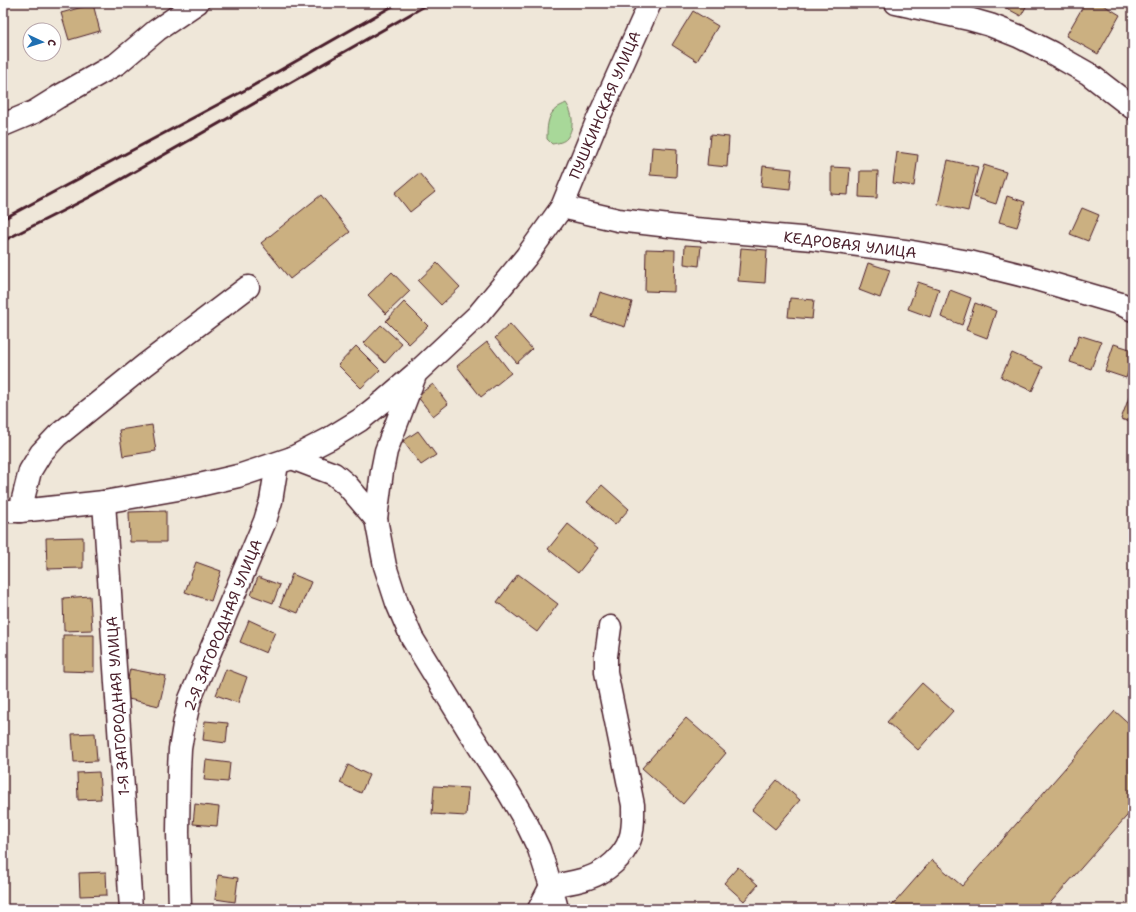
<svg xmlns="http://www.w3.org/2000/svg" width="1136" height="912" font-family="'Shantell Sans',sans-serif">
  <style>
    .green { fill: #a8d899; stroke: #797c62 }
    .building { fill: #cbb081; stroke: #4a1f2b }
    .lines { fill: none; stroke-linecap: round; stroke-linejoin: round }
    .minor-casing { stroke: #4a1f2b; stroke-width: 25 }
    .minor { stroke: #fff; stroke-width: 22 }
    .rail { stroke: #4a1f2b; stroke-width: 3 }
    .labels { text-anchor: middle; stroke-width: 3.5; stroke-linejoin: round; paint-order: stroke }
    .street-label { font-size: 15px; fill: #4a1f2b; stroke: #fff }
  </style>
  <rect width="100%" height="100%" fill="#efe7d9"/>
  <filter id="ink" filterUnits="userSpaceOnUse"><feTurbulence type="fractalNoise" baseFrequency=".025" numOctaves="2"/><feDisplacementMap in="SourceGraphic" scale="8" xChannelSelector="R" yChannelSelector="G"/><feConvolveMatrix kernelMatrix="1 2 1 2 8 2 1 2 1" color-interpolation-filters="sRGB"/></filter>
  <g filter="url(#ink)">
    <path class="green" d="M566,103C573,113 575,127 567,138C564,142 558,143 552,144L547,139C547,128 547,115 557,108C559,106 563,105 566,103Z"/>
    <g class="building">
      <polygon points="997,3 1028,3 1021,16"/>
      <polygon points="1085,3 1100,3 1120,15 1098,54 1066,36"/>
      <polygon points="93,4 100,31 69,40 61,13"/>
      <polygon points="693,11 718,26 697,61 672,45"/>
      <polygon points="710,135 729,137 727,167 707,165"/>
      <polygon points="652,147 677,149 676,177 650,175"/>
      <polygon points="897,152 918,155 914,186 893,183"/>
      <polygon points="948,160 978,167 968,211 938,204"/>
      <polygon points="984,165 1006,172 996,204 974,197"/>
      <polygon points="763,166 792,169 790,189 761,186"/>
      <polygon points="831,167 850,168 848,195 831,194"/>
      <polygon points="860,171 878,171 877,198 859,197"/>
      <polygon points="419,173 435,192 410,212 395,193"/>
      <polygon points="321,195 350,232 290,279 261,243"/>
      <polygon points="1007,196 1025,202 1017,227 999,222"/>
      <polygon points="1082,208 1099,215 1088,241 1070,234"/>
      <polygon points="685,245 701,246 699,266 684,264"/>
      <polygon points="741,248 767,250 765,283 738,281"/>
      <polygon points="646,249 675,250 674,292 645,291"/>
      <polygon points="437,263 460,287 441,305 418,281"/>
      <polygon points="868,263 890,270 880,298 859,290"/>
      <polygon points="392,272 410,291 386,314 368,295"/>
      <polygon points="918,282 939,289 930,317 908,309"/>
      <polygon points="950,290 971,298 962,325 941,317"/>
      <polygon points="600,292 632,302 625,327 592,317"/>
      <polygon points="790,298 814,300 812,319 788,317"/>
      <polygon points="404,302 428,326 409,344 386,321"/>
      <polygon points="975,303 996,311 987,338 966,330"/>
      <polygon points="510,324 532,349 517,363 495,338"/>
      <polygon points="381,325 402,344 385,363 364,343"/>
      <polygon points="1079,335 1101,342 1091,369 1070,362"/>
      <polygon points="487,342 511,373 481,397 457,366"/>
      <polygon points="1114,344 1133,350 1133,358 1126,378 1105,371"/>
      <polygon points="356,346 380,370 361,388 338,365"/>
      <polygon points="1012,353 1043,367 1032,391 1001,377"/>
      <polygon points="433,384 448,404 433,416 417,396"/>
      <polygon points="1131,392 1133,393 1133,423 1121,419"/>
      <polygon points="152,425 156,451 123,456 119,430"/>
      <polygon points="418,431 436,455 421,465 403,441"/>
      <polygon points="602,485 629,509 615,525 587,502"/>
      <polygon points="166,511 166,542 130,542 129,512"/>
      <polygon points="568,524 598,548 578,573 548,549"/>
      <polygon points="83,537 83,568 47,569 46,538"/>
      <polygon points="196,562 221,571 211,601 185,592"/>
      <polygon points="292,574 311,582 298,613 280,606"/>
      <polygon points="518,574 558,604 537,632 497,602"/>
      <polygon points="258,577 280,585 273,603 251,595"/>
      <polygon points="90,596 92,630 64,631 63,598"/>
      <polygon points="249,620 275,632 266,653 240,642"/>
      <polygon points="63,635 94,635 94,672 63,671"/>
      <polygon points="130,669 166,676 159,706 124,698"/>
      <polygon points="226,669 247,677 238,703 216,695"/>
      <polygon points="922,683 953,711 918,750 887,722"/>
      <polygon points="1115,711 1133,727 1133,809 1045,909 889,909 932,860 962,886"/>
      <polygon points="686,718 726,753 683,804 642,768"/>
      <polygon points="205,721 228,723 226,743 203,740"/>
      <polygon points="95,733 97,761 74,762 72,734"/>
      <polygon points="206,760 230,763 228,782 204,780"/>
      <polygon points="348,765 369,775 361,793 340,783"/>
      <polygon points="99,772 101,799 78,800 77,773"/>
      <polygon points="777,780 800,800 775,829 752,810"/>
      <polygon points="434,786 468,788 466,816 432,814"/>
      <polygon points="195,804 219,807 217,826 193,824"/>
      <polygon points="738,867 758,885 744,901 724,883"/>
      <polygon points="106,872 107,895 80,896 79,873"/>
      <polygon points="218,875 238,878 235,902 215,899"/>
    </g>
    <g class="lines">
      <g class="minor-casing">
        <g id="minor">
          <polyline points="896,3 969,19 990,25 1018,36 1052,53 1089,74 1133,108"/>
          <polyline points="3,125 34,112 58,97 118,63 157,30 197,3"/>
          <polyline points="562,207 618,220 695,229 813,239 912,252 969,262 1029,277 1121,304 1133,310"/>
          <polyline points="414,378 386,451 382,471 376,519 385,566 397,603 412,638 469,731 509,793 527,824 539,849 551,886 557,909"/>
          <polyline points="292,458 334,474 346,484 376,519"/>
          <polyline points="104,502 131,909"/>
          <polyline points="3,511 20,511 104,502 195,486 238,476 292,458 329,439 360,420 385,400 415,374 478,315 526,257 562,207 598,119 650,3"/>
          <polyline points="20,511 30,471 41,453 57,436 145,365 248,287"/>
          <polyline points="180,909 178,832 179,770 180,749 184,725 190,699 265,521 271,501 277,464"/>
          <path d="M539,909L551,886C563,884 577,882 588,878C606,872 624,857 630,839C634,828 633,816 633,805L606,672V656L610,627"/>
        </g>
      </g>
      <use href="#minor" class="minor"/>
      <g class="rail">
        <polyline points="3,219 249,88 398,3"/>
        <polyline points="3,241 90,197 430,3"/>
      </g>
    </g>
  </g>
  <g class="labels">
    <g class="street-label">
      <text transform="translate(605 105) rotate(-67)" y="5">ПУШКИНСКАЯ УЛИЦА</text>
      <text transform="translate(850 245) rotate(7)" y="5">КЕДРОВАЯ УЛИЦА</text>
      <text transform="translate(223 625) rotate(-68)" y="5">2-Я ЗАГОРОДНАЯ УЛИЦА</text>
      <text transform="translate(118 706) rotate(-94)" y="5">1-Я ЗАГОРОДНАЯ УЛИЦА</text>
    </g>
  </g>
  <rect width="1136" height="912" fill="none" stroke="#fff" stroke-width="16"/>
  <rect x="8" y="8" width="1120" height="896" fill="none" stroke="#4a1f2b" stroke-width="1.5" filter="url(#ink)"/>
  <g transform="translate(42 42) rotate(94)"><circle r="19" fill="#ffffff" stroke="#b7a5aa"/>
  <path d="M0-3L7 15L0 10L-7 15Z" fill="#1f6fb2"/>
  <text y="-6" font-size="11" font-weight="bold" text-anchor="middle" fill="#4a1f2b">С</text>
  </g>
</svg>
